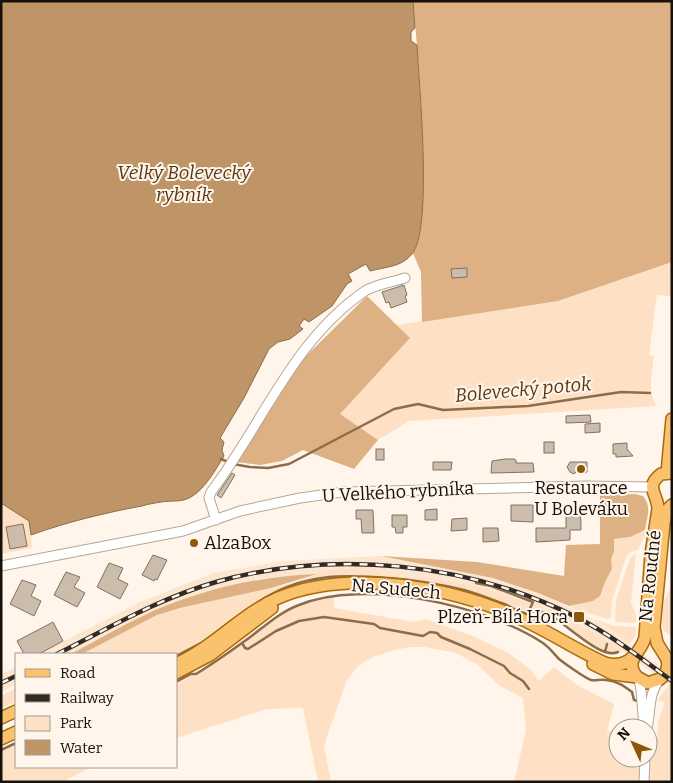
<svg xmlns="http://www.w3.org/2000/svg" width="673" height="783" font-family="Bitter,serif">
  <style>
    .built { fill: #fce6d0 }
    .green { fill: #fee1c4 }
    .forest { fill: #ddb183 }
    .water { fill: #bf9467; stroke: #8c6d4b }
    .lines { fill: none; stroke-linecap: round; stroke-linejoin: round }
    .stream { stroke: #8c6d4b; stroke-width: 2.5 }
    .building { fill: #ccbcac; stroke: #807163 }
    .minor-casing { stroke: #b6a797; stroke-width: 11 }
    .major-casing { stroke: #a86a0b; stroke-width: 14 }
    .minor { stroke: #fff; stroke-width: 9 }
    .major { stroke: #fac26d; stroke-width: 11 }
    .rail-casing { stroke: #312b25; stroke-width: 4.5 }
    .rail { stroke: #fff5eb; stroke-width: 2.5; stroke-dasharray: 8; stroke-linecap: butt }
    .poi-dot { fill: #8d5709; stroke: #fff5eb; stroke-width: 2 }
    .labels { text-anchor: middle; stroke-width: 4; stroke-linejoin: round; paint-order: stroke }
    .poi-label { font-size: 18px; fill: #16110b; stroke: #fff5eb }
    .street-label { font-size: 18px; fill: #16110b; stroke: #fff5eb }
    .water-label { font-size: 19px; font-style: italic; fill: #573915; stroke: #fff5eb }
  </style>
  <rect width="100%" height="100%" fill="#fff5eb"/>
  <g class="built">
    <polygon points="381,556 482,575 521,587 552,599 590,618 623,637 622,639 672,675 672,687 608,641 585,627 550,611 515,597 472,586 412,576 343,574 299,575 260,579 202,593 150,613 71,654 39,654 140,602 213,573 284,561"/>
    <polygon points="16,667 16,684 1,693 1,674"/>
  </g>
  <g class="green">
    <path d="M672,262V296L657,295L649,355L654,356C652,373 647,391 657,406L409,421L378,440L339,414L409,338L397,325L558,301Z"/>
    <polygon points="1,422 60,524 31,535 32,548 1,554"/>
    <polygon points="643,530 645,531 644,537 638,550 630,552 626,557 612,601 611,618 606,619 585,612 583,614 569,606 593,601 600,596 605,582 612,569 611,559 614,552 614,539 630,537"/>
    <polygon points="636,554 631,603 636,614 636,623 615,622 616,600 630,558"/>
    <path d="M357,568L375,569L381,575C470,576 549,603 623,650L621,652L619,651L612,653L601,649L588,642L569,626L540,610L526,613L471,591L427,582L380,576L331,578L303,583L274,594L212,638L176,658V654H82L157,615L180,608L292,583L317,574L325,570Z"/>
    <polygon points="672,585 672,637 664,631 662,626 663,603"/>
    <path d="M334,597V608L414,622L426,619L470,635L507,652L530,669L539,681L554,667L577,685L614,704L607,731L618,732V758H648V738L657,740L658,721L665,702L658,701L659,698L669,684L672,687V782H514L526,730L523,698L500,686L478,665L456,653L425,647H411L394,650L373,657L358,666L347,680L328,733L324,747L331,782H318L303,708L267,709L176,738V684C231,659 272,603 334,597Z"/>
    <polygon points="592,618 614,626 636,627 635,637 629,644 622,639 623,637"/>
    <polygon points="16,688 16,702 1,708 1,696"/>
    <polygon points="16,745 16,767 92,767 62,782 1,782 1,752"/>
  </g>
  <g class="forest">
    <path d="M413,1H672V262L558,301L422,322L421,272L413,253C422,235 421,217 422,197C425,132 419,66 413,1Z"/>
    <polygon points="367,296 410,338 340,414 378,440 354,469 303,450 282,461 260,465 237,462 299,363"/>
    <path d="M635,494L643,496C652,506 647,518 645,530L630,537L614,539V552L611,559L612,569L605,582L600,596L593,601L569,606L538,593L493,578L381,556L477,562L564,576L566,545L600,544V495Z"/>
    <path d="M317,574L271,588L180,608L157,615L82,654H71C97,640 123,625 149,613C202,589 260,576 317,574Z"/>
  </g>
  <path class="water" d="M1,1H413L415,28L411,32V41L417,45L418,60C420,95 432,230 412,254C402,267 385,267 370,271L366,264L348,274L352,281L347,284L332,306L309,322L304,319L299,326L303,329L290,339L278,342L269,349L244,398L220,438L224,442L222,450L224,456C216,469 205,489 191,497C181,503 171,500 161,502C155,503 148,504 142,506C104,513 67,522 31,535L29,521L1,503Z"/>
  <g class="lines">
    <g class="stream">
      <polyline points="221,459 233,464 250,467 268,468 289,464 394,409 418,404 443,410 528,406 621,392 650,393"/>
      <polyline points="476,583 491,586 533,602 528,613"/>
      <path d="M263,599C303,574 343,574 388,578C414,580 439,584 464,590C478,594 493,600 507,605C512,608 518,612 524,613C529,614 534,610 539,611C561,615 598,661 618,652"/>
      <polyline points="242,643 245,648 248,649 276,631 299,621 324,617 374,624 380,628 423,636 430,632 437,633 441,637 470,649 504,666 510,673 523,681 529,689"/>
      <polyline points="605,652 607,644"/>
      <polyline points="176,656 199,644"/>
      <path d="M176,682L191,674H196C214,663 231,651 249,638C265,626 280,612 299,605C365,578 485,605 543,643C549,647 554,654 559,659C564,663 585,678 591,680C595,681 601,679 606,680C617,681 624,686 632,692L634,700L638,701"/>
      <polyline points="1,750 16,743"/>
    </g>
  </g>
  <g class="building">
    <polygon points="467,268 467,277 452,278 451,269"/>
    <polygon points="404,285 407,295 405,296 407,302 391,308 389,302 386,303 382,292"/>
    <polygon points="590,415 591,422 566,423 566,416"/>
    <polygon points="600,423 600,432 585,433 585,424"/>
    <rect x="544" y="442" width="10" height="11"/>
    <polygon points="627,443 627,449 633,456 616,457 616,454 613,454 613,444"/>
    <rect x="376" y="449" width="8" height="11"/>
    <polygon points="505,459 514,459 516,460 516,463 533,463 534,472 491,473 492,461"/>
    <polygon points="433,462 452,462 451,470 433,470"/>
    <polygon points="570,462 587,462 587,472 582,474 578,470 574,474 570,472 567,467"/>
    <polygon points="232,473 235,475 221,498 217,495"/>
    <polygon points="511,505 533,505 533,522 511,521"/>
    <polygon points="437,509 437,520 425,520 425,510"/>
    <polygon points="356,510 373,510 374,533 362,533 361,519 356,519"/>
    <polygon points="569,512 580,512 581,523 581,530 570,530 570,540 536,542 536,528 566,528 566,516 569,516"/>
    <polygon points="392,515 407,515 407,527 403,527 403,533 396,533 395,527 392,527"/>
    <polygon points="467,518 467,530 451,531 452,519"/>
    <polygon points="23,524 27,546 10,549 6,527"/>
    <polygon points="483,528 498,528 499,541 483,542"/>
    <polygon points="153,555 167,560 157,580 155,579 154,581 142,575"/>
    <polygon points="109,563 123,568 118,579 128,584 120,599 97,587"/>
    <polygon points="66,572 80,577 74,587 85,593 77,607 54,595"/>
    <polygon points="22,580 36,585 31,596 41,601 34,616 10,604"/>
    <polygon points="53,622 63,641 39,654 24,654 17,641"/>
  </g>
  <g class="lines">
    <g class="minor-casing">
      <g id="minor">
        <path d="M216,520L209,498L211,492C262,425 293,340 365,291C376,284 393,282 405,278"/>
        <polyline points="1,566 183,531 240,511 300,498 343,492 587,486 652,487"/>
        <polyline points="639,679 641,690 644,728"/>
        <path d="M647,728C651,711 648,694 660,679"/>
        <polyline points="644,782 645,758"/>
      </g>
    </g>
    <g class="major-casing">
      <g id="major">
        <polyline points="667,473 672,419"/>
        <path d="M672,473L661,474C644,487 658,494 658,509L651,554L645,637C642,653 623,659 637,677L648,683L660,679L672,668"/>
        <path d="M176,664C214,647 241,614 278,598C349,568 453,587 521,619C550,632 576,650 605,663C616,666 626,665 634,656"/>
        <polyline points="593,664 613,674 637,677"/>
        <polyline points="176,673 210,655 272,608"/>
        <polyline points="665,675 668,665 667,659 657,643 654,627 664,523 667,510 672,505"/>
        <polyline points="1,718 16,711"/>
        <polyline points="1,739 16,732"/>
      </g>
    </g>
    <use href="#minor" class="minor"/>
    <use href="#major" class="major"/>
    <g class="rail-casing">
      <g id="rail">
        <path d="M57,654C109,628 160,598 216,582C333,549 469,562 578,618C611,635 641,658 672,681"/>
        <polyline points="1,683 16,676"/>
      </g>
    </g>
    <use href="#rail" class="rail"/>
  </g>
  <g class="poi-dot">
    <circle cx="581" cy="469" r="5"/>
    <circle cx="194" cy="543" r="5"/>
    <rect x="573" y="611" width="12" height="12" rx="2.5"/>
  </g>
  <g class="labels">
    <g class="poi-label">
      <text x="581" y="494">Restaurace<tspan x="581" dy="21">U Boleváku</tspan></text>
      <text x="204" y="549" text-anchor="start">AlzaBox</text>
      <text x="568" y="623" text-anchor="end">Plzeň-Bílá Hora</text>
    </g>
    <g class="street-label">
      <text transform="translate(398 492) rotate(-3)" y="6">U Velkého rybníka</text>
      <text transform="translate(650 576) rotate(-84)" y="6">Na Roudné</text>
      <text transform="translate(396 589) rotate(5)" y="6">Na Sudech</text>
    </g>
    <g class="water-label">
      <text x="184" y="179">Velký Bolevecký<tspan x="184" dy="22">rybník</tspan></text>
      <text transform="translate(523 389) rotate(-5)" y="7">Bolevecký potok</text>
    </g>
  </g>
  <rect width="673" height="783" fill="none" stroke="#16110b" stroke-width="5"/>
  <rect x="15" y="653" width="162" height="115" fill="#fff5eb" stroke="#a29a91"/>
  <rect x="25" y="669" width="25" height="8" fill="#fac26d" stroke="#a29a91"/>
  <text x="60" y="678" font-size="15" fill="#16110b">Road</text>
  <rect x="25" y="694" width="25" height="8" fill="#312b25" stroke="#a29a91"/>
  <text x="60" y="703" font-size="15" fill="#16110b">Railway</text>
  <rect x="25" y="716" width="25" height="15" fill="#fee1c4" stroke="#a29a91"/>
  <text x="60" y="728" font-size="15" fill="#16110b">Park</text>
  <rect x="25" y="740" width="25" height="15" fill="#bf9467" stroke="#a29a91"/>
  <text x="60" y="753" font-size="15" fill="#16110b">Water</text>
  <g transform="translate(633 743) rotate(314)"><circle r="24" fill="#fff5eb" stroke="#a29a91"/>
  <path d="M0-4L9 19L0 12L-9 19Z" fill="#8d5709"/>
  <text y="-8" font-size="14" font-weight="bold" text-anchor="middle" fill="#16110b">N</text>
  </g>
</svg>
